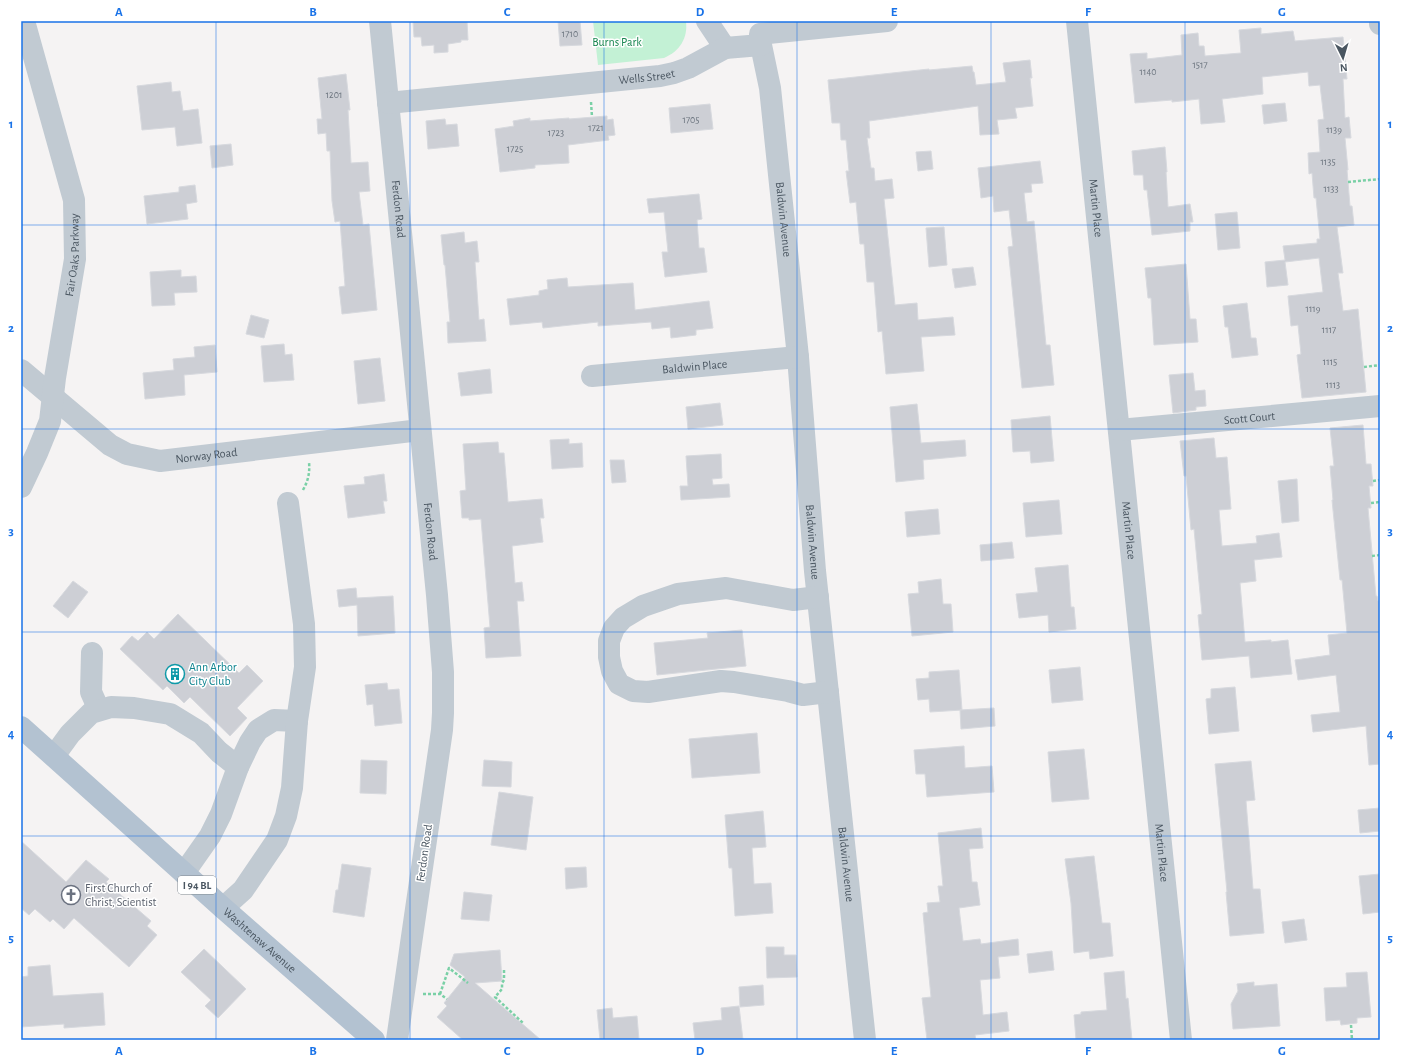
<svg xmlns="http://www.w3.org/2000/svg" width="1401" height="1061" font-family="'Alegreya Sans',sans-serif">
  <style>
    .green { fill: #c3f1d5 }
    .building { fill: #cdcfd5; stroke: #d7d9de }
    .lines { fill: none; stroke-linecap: round; stroke-linejoin: round }
    .path { stroke: #7ad0a6; stroke-width: 2.5; stroke-dasharray: 3 2; stroke-linecap: butt }
    .minor { stroke: #c1cad2; stroke-width: 22 }
    .major { stroke: #b3c2d1; stroke-width: 22 }
    .grid { fill: none; stroke: #1a73e8; stroke-width: 1; stroke-opacity: 0.55 }
    .labels { text-anchor: middle; stroke-width: 3; stroke-linejoin: round; paint-order: stroke }
    .number-label { font-size: 10px; fill: #6b747e }
    .shield { fill: #fff; stroke: #808990; stroke-width: 1 }
    .shield-label { font-size: 11px; font-weight: bold; fill: #4a5661 }
    .park-label { font-size: 12px; fill: #17864f; stroke: #fff }
    .street-label { font-size: 12px; fill: #4a5661; stroke: #fff }
    .culture-label { font-size: 12px; fill: #0d838f; stroke: #fff; text-anchor: start }
    .worship-label { font-size: 12px; fill: #5b616d; stroke: #fff; text-anchor: start }
    .neatline { fill: none; stroke: #1a73e8; stroke-width: 1.5 }
    .grid-label { font-size: 13px; text-anchor: middle; font-weight: bold; fill: #1a73e8 }
  </style>
  <rect width="100%" height="100%" fill="#f5f3f3"/>
  <path class="green" d="M593,21H686C688,38 680,51 664,58L598,65Z"/>
  <g class="building">
    <polygon points="413,21 467,21 468,40 461,40 461,42 448,44 448,52 434,53 434,45 422,46 421,37 414,37"/>
    <polygon points="558,21 580,21 582,45 560,46"/>
    <polygon points="1261,28 1261,34 1293,31 1295,41 1343,37 1347,79 1343,79 1345,118 1349,117 1351,138 1345,138 1348,170 1347,170 1350,206 1352,206 1354,225 1337,227 1343,273 1338,273 1343,311 1358,309 1366,392 1302,398 1297,355 1301,354 1298,325 1291,326 1288,296 1323,292 1319,258 1285,262 1288,285 1267,287 1265,262 1285,260 1283,246 1317,243 1317,239 1320,239 1316,198 1314,198 1312,173 1309,174 1308,153 1320,152 1318,120 1324,119 1320,85 1309,86 1308,72 1262,77 1263,94 1222,99 1225,122 1201,124 1199,99 1172,102 1172,100 1135,103 1130,54 1147,53 1147,59 1182,55 1181,35 1198,33 1199,46 1204,46 1205,56 1241,53 1239,30"/>
    <polygon points="1030,60 1032,78 1030,78 1033,106 1015,108 1017,118 997,120 999,134 980,135 978,106 869,121 870,138 867,138 871,168 874,168 875,181 892,179 894,198 884,199 895,305 917,303 918,320 953,317 955,335 921,337 924,371 886,374 882,331 878,332 874,282 867,282 864,244 860,244 856,202 850,203 846,171 849,171 846,140 841,140 840,123 832,123 828,80 929,69 929,70 972,66 973,72 974,72 976,85 1006,82 1003,63"/>
    <polygon points="346,74 350,110 348,110 351,163 368,162 370,191 359,192 363,225 369,224 377,310 342,314 339,287 345,286 340,221 335,222 332,201 330,151 327,151 326,133 318,134 317,119 322,119 318,78"/>
    <polygon points="171,82 172,92 180,91 183,111 198,109 202,143 177,146 175,127 142,130 137,86"/>
    <polygon points="1285,103 1287,121 1264,124 1262,105"/>
    <polygon points="710,104 713,129 671,133 669,108"/>
    <polygon points="607,116 607,120 613,119 615,135 608,136 609,140 568,145 569,163 535,165 535,168 500,172 495,129 514,126 513,121 530,118 530,121 569,118 569,119"/>
    <polygon points="445,119 446,125 457,124 459,146 428,149 426,121"/>
    <polygon points="231,144 233,165 212,168 210,146"/>
    <polygon points="1165,147 1167,172 1166,172 1168,207 1190,204 1193,222 1190,222 1190,231 1152,235 1147,190 1144,190 1143,175 1134,175 1132,151"/>
    <polygon points="931,151 933,169 918,171 916,152"/>
    <polygon points="1040,161 1043,183 1031,184 1032,192 1024,193 1027,222 1034,221 1046,345 1050,345 1054,385 1022,388 1008,247 1013,246 1009,210 994,212 993,196 981,198 978,168"/>
    <polygon points="195,185 197,202 186,204 188,219 147,224 144,196 179,192 179,187"/>
    <polygon points="699,194 702,219 697,220 699,248 704,248 707,272 665,277 662,252 668,252 664,212 649,213 647,199"/>
    <polygon points="1237,212 1240,248 1218,250 1215,214"/>
    <polygon points="944,227 947,265 929,267 926,228"/>
    <polygon points="464,232 465,243 477,241 479,262 475,262 479,320 484,319 486,341 448,343 447,322 450,322 445,265 444,265 441,235"/>
    <polygon points="1186,264 1190,319 1196,319 1198,342 1154,345 1151,298 1148,298 1145,268"/>
    <polygon points="973,267 976,285 955,288 952,269"/>
    <polygon points="181,270 181,277 196,276 197,292 174,293 175,305 152,306 150,272"/>
    <polygon points="567,278 568,287 633,283 635,310 709,301 713,328 696,330 696,335 671,338 670,327 652,329 651,322 598,326 598,322 543,328 542,322 510,325 507,299 539,295 539,291 548,289 547,280"/>
    <polygon points="1247,303 1251,338 1256,338 1258,355 1232,358 1228,327 1225,327 1223,306"/>
    <polygon points="251,315 269,320 264,338 246,334"/>
    <polygon points="284,344 285,355 292,354 294,380 264,382 261,346"/>
    <polygon points="215,345 217,372 184,375 185,395 145,399 143,373 174,370 173,359 195,357 194,347"/>
    <polygon points="380,358 385,401 358,404 354,361"/>
    <polygon points="490,369 492,393 461,396 458,373"/>
    <polygon points="1193,373 1195,391 1205,390 1206,406 1196,407 1196,410 1173,413 1169,375"/>
    <polygon points="720,403 723,425 688,429 686,407"/>
    <polygon points="917,404 921,443 965,440 966,456 923,460 924,479 896,482 890,407"/>
    <polygon points="1050,416 1054,461 1031,463 1030,451 1013,452 1011,420"/>
    <polygon points="1363,425 1366,464 1371,464 1373,486 1369,486 1371,508 1368,508 1376,596 1377,596 1378,601 1380,601 1380,764 1369,765 1366,726 1313,732 1311,715 1340,712 1336,675 1298,680 1295,660 1330,655 1328,635 1347,633 1342,580 1340,580 1332,500 1333,500 1330,466 1334,466 1330,428"/>
    <polygon points="1214,438 1216,458 1227,457 1231,509 1219,510 1222,546 1257,543 1256,536 1279,533 1282,557 1254,560 1256,581 1240,583 1245,642 1271,640 1271,642 1288,640 1292,674 1251,678 1249,656 1202,660 1198,615 1202,614 1194,529 1191,530 1186,476 1184,476 1180,441"/>
    <polygon points="569,439 569,444 582,443 583,467 552,469 550,440"/>
    <polygon points="498,442 499,453 504,453 508,502 542,499 544,518 540,518 543,542 512,546 515,583 522,582 524,601 517,601 521,656 486,658 484,628 490,627 481,519 469,520 469,518 462,518 460,491 466,490 463,444"/>
    <polygon points="721,454 722,478 712,479 713,485 729,484 730,497 681,500 680,486 688,486 686,456"/>
    <polygon points="610,460 624,460 626,482 612,483"/>
    <polygon points="384,474 387,501 383,501 385,513 348,518 344,486 365,484 364,477"/>
    <polygon points="1297,479 1299,521 1282,523 1278,481"/>
    <polygon points="1059,500 1062,534 1026,537 1023,503"/>
    <polygon points="938,509 940,534 907,537 905,512"/>
    <polygon points="1012,542 1014,558 981,561 980,545"/>
    <polygon points="1068,565 1071,607 1074,607 1076,629 1049,632 1048,615 1019,618 1016,594 1038,592 1035,568"/>
    <polygon points="941,579 943,604 951,604 953,632 912,636 908,594 919,593 918,582"/>
    <polygon points="73,581 88,592 68,618 53,606"/>
    <polygon points="356,588 357,598 393,596 395,633 358,636 357,605 339,607 337,590"/>
    <polygon points="178,614 239,673 247,665 263,681 237,708 247,718 230,736 190,697 184,703 167,686 163,690 120,649 132,636 138,641 147,632 154,639"/>
    <polygon points="742,630 746,666 657,675 654,643 708,638 707,633"/>
    <polygon points="1080,667 1083,700 1052,703 1049,670"/>
    <polygon points="959,670 962,710 930,712 929,699 918,700 916,679 929,678 929,672"/>
    <polygon points="387,683 388,690 399,689 402,723 375,726 373,704 367,705 365,685"/>
    <polygon points="1235,687 1239,731 1209,734 1206,699 1211,698 1211,689"/>
    <polygon points="994,708 995,726 961,729 960,710"/>
    <polygon points="757,733 760,773 692,778 689,739"/>
    <polygon points="964,746 965,768 992,766 994,792 927,797 925,774 916,774 914,750"/>
    <polygon points="1084,749 1089,799 1052,802 1048,752"/>
    <polygon points="361,760 387,761 386,794 360,793"/>
    <polygon points="484,760 512,762 511,787 482,786"/>
    <polygon points="1251,761 1255,800 1246,801 1253,889 1260,889 1264,933 1230,936 1226,892 1227,892 1215,764"/>
    <polygon points="499,792 533,797 526,850 491,845"/>
    <polygon points="1380,808 1380,831 1360,833 1358,810"/>
    <polygon points="763,811 766,847 752,848 754,884 771,883 773,913 735,916 732,868 729,868 725,815"/>
    <polygon points="981,828 983,848 969,849 972,882 977,882 980,905 959,908 963,941 980,939 981,944 1018,939 1019,955 998,957 1000,978 980,980 983,1015 1007,1012 1009,1031 975,1035 976,1040 927,1040 922,998 931,997 923,913 928,912 927,903 940,902 938,886 943,886 938,833"/>
    <polygon points="21,841 66,882 86,860 109,879 106,882 151,921 147,926 157,935 129,967 74,918 64,929 53,919 50,922 35,909 29,915 21,908"/>
    <polygon points="1094,856 1102,923 1110,923 1113,956 1090,959 1089,951 1074,953 1071,903 1065,859"/>
    <polygon points="342,864 371,868 364,917 333,912 336,890 338,890"/>
    <polygon points="586,867 587,887 566,889 565,868"/>
    <polygon points="1380,874 1380,912 1363,914 1359,876"/>
    <polygon points="464,892 492,895 489,921 461,919"/>
    <polygon points="1304,919 1307,940 1285,943 1282,922"/>
    <polygon points="766,947 784,947 784,955 796,955 797,977 767,978"/>
    <polygon points="204,949 246,989 218,1018 205,1006 211,1000 181,972"/>
    <polygon points="500,950 502,981 475,983 541,1040 463,1040 437,1017 447,1006 444,1003 465,977 450,965 454,954"/>
    <polygon points="1052,951 1054,970 1029,973 1027,954"/>
    <polygon points="50,965 53,996 103,993 105,1025 64,1028 64,1024 21,1027 21,977 28,976 28,967"/>
    <polygon points="1124,971 1126,999 1128,998 1132,1040 1076,1040 1074,1015 1081,1014 1081,1012 1107,1010 1104,973"/>
    <polygon points="1367,972 1371,1017 1357,1018 1357,1023 1341,1025 1340,1020 1326,1021 1324,988 1347,987 1346,973"/>
    <polygon points="1254,982 1254,986 1277,984 1280,1026 1233,1029 1231,1004 1238,991 1237,984"/>
    <polygon points="763,985 764,1005 740,1007 739,987"/>
    <polygon points="739,1006 743,1040 695,1040 693,1023 722,1020 721,1008"/>
    <polygon points="612,1008 613,1018 637,1016 639,1040 600,1040 597,1010"/>
  </g>
  <g class="lines">
    <g class="path">
      <polyline points="591,102 592,117"/>
      <polyline points="1348,182 1380,179"/>
      <polyline points="1364,367 1380,365"/>
      <polyline points="1373,481 1380,480"/>
      <path d="M303,490C308,481 310,473 309,462"/>
      <polyline points="1371,503 1380,502"/>
      <polyline points="1372,556 1380,555"/>
      <polyline points="504,970 504,980 502,983 502,989 495,997 523,1023"/>
      <polyline points="423,994 440,994 447,999"/>
      <polyline points="440,994 449,968 468,983"/>
      <polyline points="1351,1025 1352,1040"/>
    </g>
    <g class="minor">
      <path id="s1" d="M380,21L437,595L443,672V713L442,730L397,1040"/>
      <polyline points="707,21 725,48"/>
      <path id="s2" d="M1077,21L1181,1040"/>
      <polyline points="1380,21 1380,24"/>
      <path id="s3" d="M761,45L770,88L798,357L815,571L865,1040"/>
      <path id="s4" d="M388,103L660,76L674,73L688,68L725,48L761,45L760,34L887,21"/>
      <path id="s5" d="M21,370L110,445L127,454L160,461L420,430"/>
      <path id="s6" d="M592,376L798,357"/>
      <path id="s7" d="M1119,430L1380,406"/>
      <path id="s8" d="M21,487L37,453L50,421L55,378L75,259L74,200L24,21"/>
      <polyline points="818,597 793,600 726,588 678,594 643,606 623,618 614,628 609,641 609,657 612,671 619,684 633,691 648,692 721,681 734,682 788,691 803,695 828,692"/>
      <polyline points="92,653 91,692 99,710"/>
      <polyline points="54,756 70,734 91,713 111,707 134,708 170,714 201,733 219,752 238,767"/>
      <polyline points="184,873 210,836 221,814 238,767 250,742 258,730 274,720 297,721"/>
      <polyline points="223,908 243,890 277,840 286,816 292,788 297,721 305,667 304,624 288,503"/>
    </g>
    <path class="major" id="s9" d="M21,727L223,908L374,1040"/>
  </g>
  <path class="grid" d="M216,21V1040M410,21V1040M604,21V1040M797,21V1040M991,21V1040M1185,21V1040M21,225H1380M21,429H1380M21,632H1380M21,836H1380"/>
  <defs>
    <g id="building-ring" transform="scale(1)"><circle r="9.5" fill="#fff" stroke="#0f9aa8" stroke-width="1.5"/><path d="M-4-6H4V6H1V3H-1V6H-4ZM-2.5-4.3h1.7v1.8h-1.7ZM.8-4.3h1.7v1.8H.8ZM-2.5-1h1.7V.8h-1.7ZM.8-1h1.7V.8H.8Z" fill="#0f9aa8"/></g>
    <g id="church-ring" transform="scale(1)"><circle r="9.5" fill="#fff" stroke="#6b7280" stroke-width="1.5"/><path d="M-1.2-6h2.4v3.5h3.3v2.4h-3.3V6h-2.4V-.1h-3.3v-2.4h3.3Z" fill="#6b7280"/></g>
  </defs>
  <g fill-rule="evenodd">
    <use href="#building-ring" x="175" y="674"/>
    <use href="#church-ring" x="71" y="895"/>
  </g>
  <g class="labels">
    <g class="number-label">
      <text x="570" y="37">1710</text>
      <text x="1200" y="68">1517</text>
      <text x="1148" y="75">1140</text>
      <text x="334" y="98">1201</text>
      <text x="691" y="123">1705</text>
      <text x="596" y="131">1721</text>
      <text x="1334" y="133">1139</text>
      <text x="556" y="136">1723</text>
      <text x="515" y="152">1725</text>
      <text x="1328" y="165">1135</text>
      <text x="1331" y="192">1133</text>
      <text x="1313" y="312">1119</text>
      <text x="1329" y="333">1117</text>
      <text x="1330" y="365">1115</text>
      <text x="1333" y="388">1113</text>
    </g>
    <rect class="shield" x="178" y="876" width="38" height="18" rx="3"/>
    <g class="shield-label">
      <text x="197" y="889">I 94 BL</text>
    </g>
    <g class="park-label">
      <text x="617" y="46">Burns Park</text>
    </g>
    <g class="street-label">
      <text dy="4" stroke="none"><textPath href="#s4" startOffset="260">Wells Street</textPath></text>
      <text dy="4" stroke="none"><textPath href="#s2" startOffset="188">Martin Place</textPath></text>
      <text dy="4" stroke="none"><textPath href="#s1" startOffset="189">Ferdon Road</textPath></text>
      <text dy="4" stroke="none"><textPath href="#s3" startOffset="176">Baldwin Avenue</textPath></text>
      <text dy="4" stroke="none"><textPath href="#s8" startOffset="240">Fair Oaks Parkway</textPath></text>
      <text dy="4" stroke="none"><textPath href="#s6" startOffset="103">Baldwin Place</textPath></text>
      <text dy="4" stroke="none"><textPath href="#s7" startOffset="131">Scott Court</textPath></text>
      <text dy="4" stroke="none"><textPath href="#s5" startOffset="216">Norway Road</textPath></text>
      <text dy="4" stroke="none"><textPath href="#s2" startOffset="512">Martin Place</textPath></text>
      <text dy="4" stroke="none"><textPath href="#s1" startOffset="513">Ferdon Road</textPath></text>
      <text dy="4" stroke="none"><textPath href="#s3" startOffset="500">Baldwin Avenue</textPath></text>
      <text transform="translate(424 853) rotate(-82)" y="4">Ferdon Road</text>
      <text dy="4" stroke="none"><textPath href="#s2" startOffset="836">Martin Place</textPath></text>
      <text dy="4" stroke="none"><textPath href="#s3" startOffset="824">Baldwin Avenue</textPath></text>
      <text dy="4" stroke="none"><textPath href="#s9" startOffset="320">Washtenaw Avenue</textPath></text>
    </g>
    <g class="culture-label">
      <text x="189" y="671">Ann Arbor<tspan x="189" dy="14">City Club</tspan></text>
    </g>
    <g class="worship-label">
      <text x="85" y="892">First Church of<tspan x="85" dy="14">Christ, Scientist</tspan></text>
    </g>
  </g>
  <rect width="1401" height="1061" fill="none" stroke="#ffffff" stroke-width="44"/>
  <g transform="translate(1343 58) rotate(175)" stroke="#ffffff" stroke-width="3" paint-order="stroke">
  <path d="M0-3L7 15L0 10L-7 15Z" fill="#4a5661"/>
  <text y="-6" font-size="11" font-weight="bold" text-anchor="middle" fill="#4a5661">N</text>
  </g>
  <rect x="22" y="22" width="1357" height="1017" class="neatline"/>
  <g class="grid-label">
    <text x="119" y="16">A</text>
    <text x="313" y="16">B</text>
    <text x="507" y="16">C</text>
    <text x="700" y="16">D</text>
    <text x="894" y="16">E</text>
    <text x="1088" y="16">F</text>
    <text x="1282" y="16">G</text>
    <text x="11" y="128">1</text>
    <text x="1390" y="128">1</text>
    <text x="11" y="332">2</text>
    <text x="1390" y="332">2</text>
    <text x="11" y="535">3</text>
    <text x="1390" y="535">3</text>
    <text x="11" y="738">4</text>
    <text x="1390" y="738">4</text>
    <text x="11" y="942">5</text>
    <text x="1390" y="942">5</text>
    <text x="119" y="1055">A</text>
    <text x="313" y="1055">B</text>
    <text x="507" y="1055">C</text>
    <text x="700" y="1055">D</text>
    <text x="894" y="1055">E</text>
    <text x="1088" y="1055">F</text>
    <text x="1282" y="1055">G</text>
  </g>
</svg>
